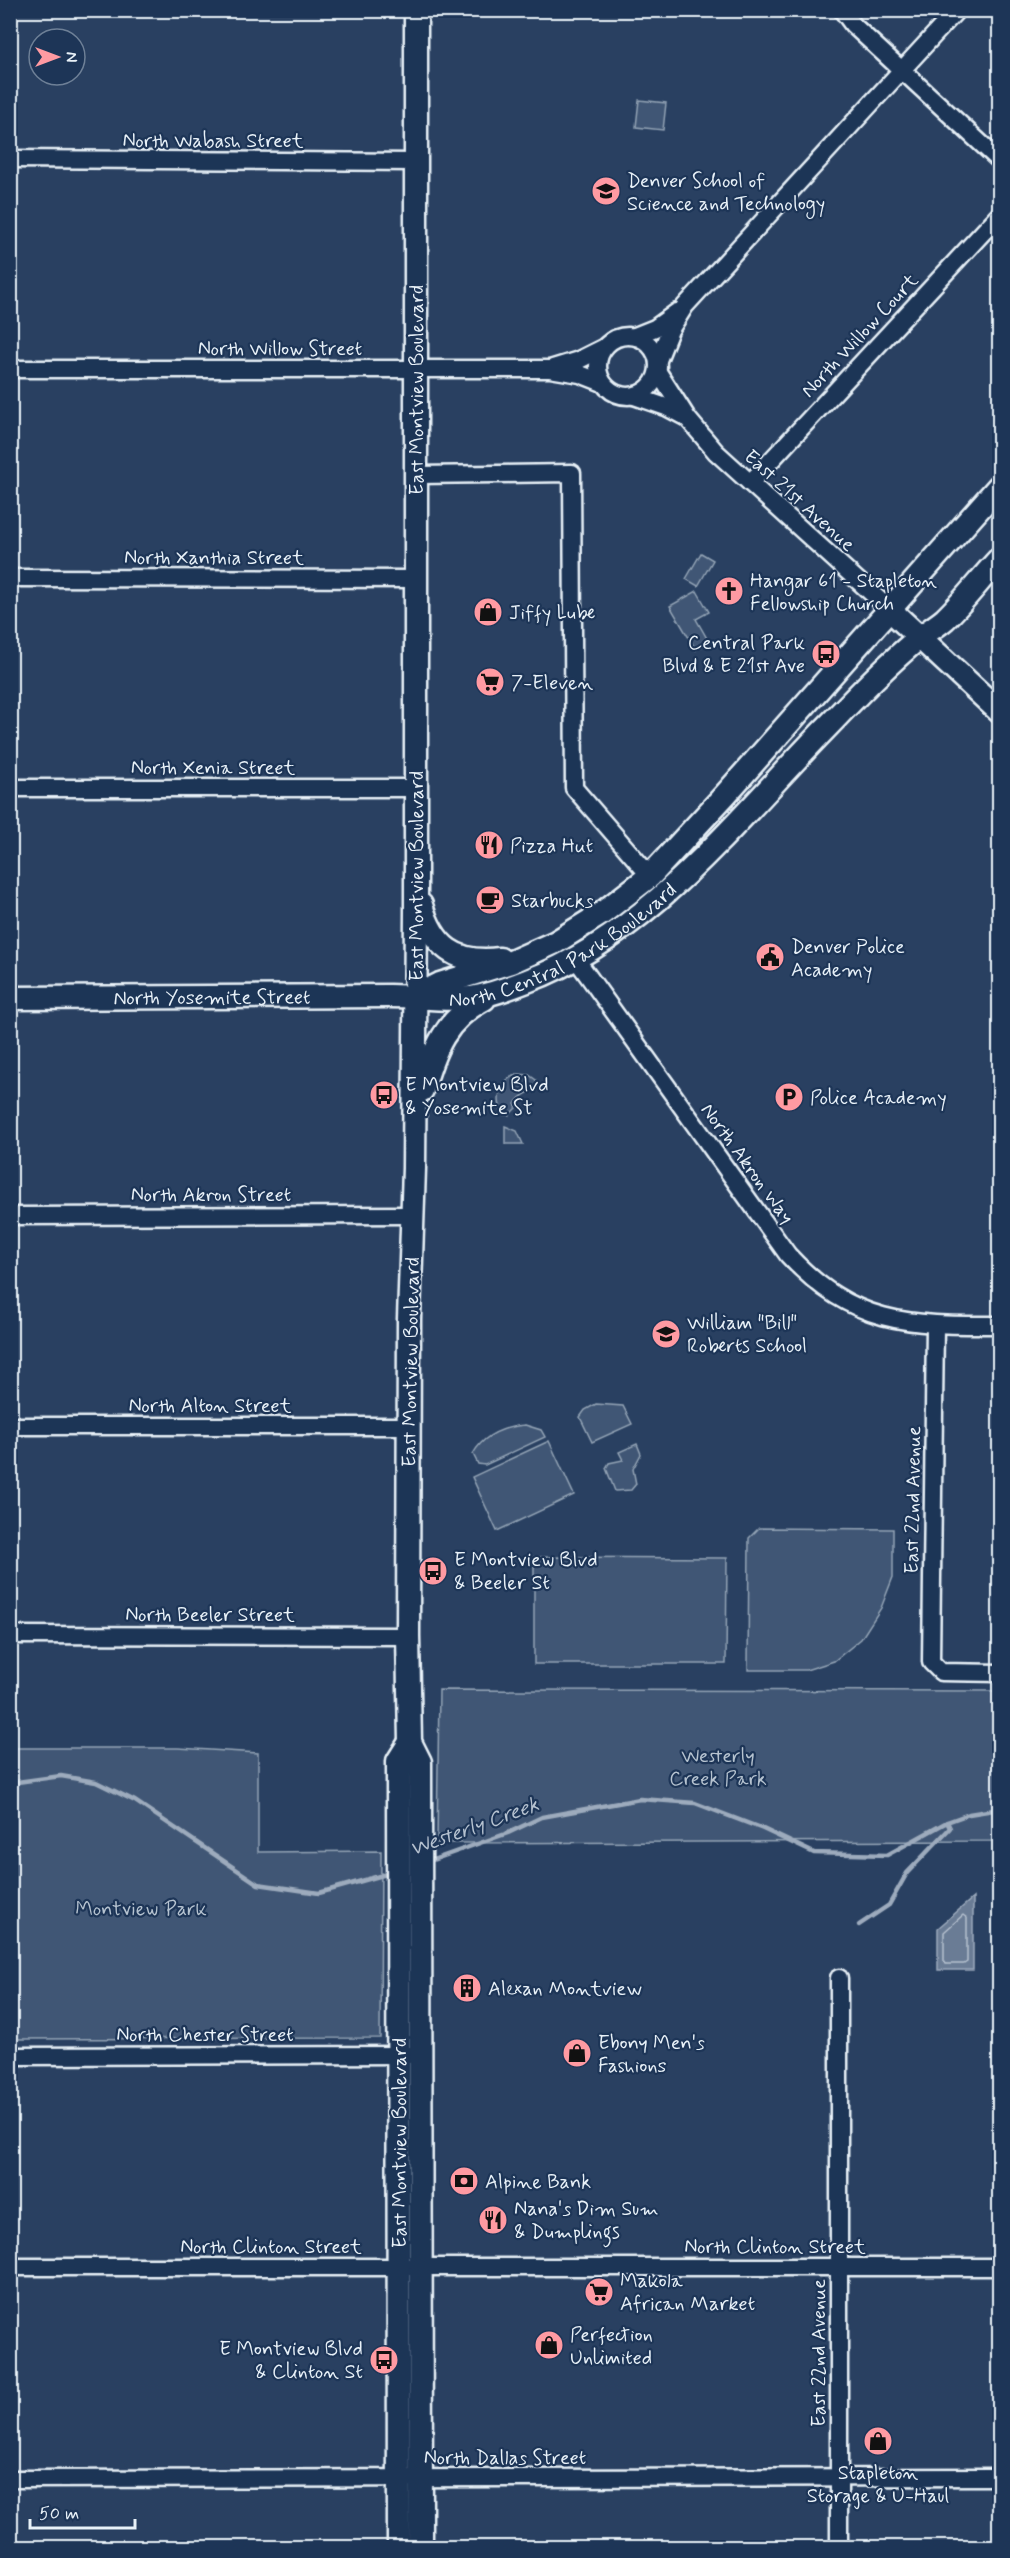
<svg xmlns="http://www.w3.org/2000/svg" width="1010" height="2558" font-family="Mynerve,sans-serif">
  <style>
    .green { fill: #415774; stroke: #94a4b6; stroke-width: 1.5 }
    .water { fill: #6b7c95; stroke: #9dabbd; stroke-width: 1.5 }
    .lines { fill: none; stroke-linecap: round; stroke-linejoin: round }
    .shore { stroke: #b6c2d0; stroke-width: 1.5 }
    .stream { stroke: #9dabbd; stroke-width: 4.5 }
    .street-casing { stroke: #e8f1f8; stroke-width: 21 }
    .secondary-casing { stroke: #e8f1f8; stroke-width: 27 }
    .street { stroke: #1d3557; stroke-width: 16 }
    .secondary { stroke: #1d3557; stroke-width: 22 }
    .labels { text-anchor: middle; stroke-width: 4.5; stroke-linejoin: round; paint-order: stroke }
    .street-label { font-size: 20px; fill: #e8f1f8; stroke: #1d3557 }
    .poi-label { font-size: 20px; fill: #e8f1f8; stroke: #1d3557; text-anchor: start }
    .park-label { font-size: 20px; fill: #b6c3d0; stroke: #1d3557 }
    .water-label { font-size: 21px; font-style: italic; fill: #b6c2d0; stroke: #1d3557 }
  </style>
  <rect width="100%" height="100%" fill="#294061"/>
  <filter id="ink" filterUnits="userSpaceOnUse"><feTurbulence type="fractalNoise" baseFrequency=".0167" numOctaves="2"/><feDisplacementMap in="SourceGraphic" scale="12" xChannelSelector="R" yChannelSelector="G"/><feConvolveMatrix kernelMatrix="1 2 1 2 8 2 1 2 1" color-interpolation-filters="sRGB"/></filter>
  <g filter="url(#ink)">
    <g class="green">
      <polygon points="639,100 666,103 663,130 636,127"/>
      <polygon points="701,553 713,560 698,586 686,579"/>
      <polygon points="697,591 709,612 696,619 709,642 696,650 670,606"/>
      <path d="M518,1074L529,1075L536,1080L538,1086C530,1094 521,1093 515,1104L517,1107L509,1115H504C494,1100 500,1079 518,1074Z"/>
      <polygon points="505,1126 517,1131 523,1144 505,1144"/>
      <polygon points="596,1404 623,1406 632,1424 592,1442 580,1417 585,1410"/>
      <path d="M525,1425L541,1430L545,1437L485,1465L478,1464L473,1454C484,1434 504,1427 525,1425Z"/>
      <polygon points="549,1441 574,1495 497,1531 472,1477"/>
      <polygon points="637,1444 641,1454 633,1469 636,1484 631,1490 615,1491 606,1468 609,1463 623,1460 619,1452"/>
      <polygon points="759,1528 893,1529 893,1577 881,1608 861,1639 834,1661 806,1670 748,1670 749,1538"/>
      <polygon points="534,1557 727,1558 726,1664 534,1664"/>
      <polygon points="439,1690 999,1691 999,1841 437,1843"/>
      <polygon points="10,1748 178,1748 258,1753 258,1852 381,1851 380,2038 11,2039"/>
    </g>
    <polygon class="water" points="973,1898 973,1970 938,1970 938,1928"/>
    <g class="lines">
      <polygon class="shore" points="963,1915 967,1918 967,1962 964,1964 946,1964 944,1961 944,1932"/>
      <g class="stream">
        <polyline points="10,1783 61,1776 96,1782 135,1801 258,1884 319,1893 390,1873"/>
        <polyline points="427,1862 508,1833 542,1817 640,1799 695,1803 763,1829 814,1853 887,1855 947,1822 969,1814 1000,1809"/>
        <polyline points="859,1925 889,1905 907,1873 950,1828 947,1822"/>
      </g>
      <g class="street-casing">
        <g id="street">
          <polyline points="842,10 853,25 1000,161"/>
          <polyline points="10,159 416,162"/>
          <circle cx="628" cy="366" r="30"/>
          <polyline points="635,336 655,328 677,312"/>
          <polyline points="658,360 670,330 685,306 957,10"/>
          <polyline points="553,368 579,360 603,348"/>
          <polyline points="10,369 550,369 580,374 603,383"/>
          <polyline points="658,372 688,419 716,452 888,608"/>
          <polyline points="634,396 666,407 685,417"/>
          <polyline points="416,475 572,473 574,788 650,876"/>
          <polyline points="750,483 1000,214"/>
          <polyline points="10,578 416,579"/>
          <polyline points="10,788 416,788"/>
          <path d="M576,959L788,1255C854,1326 909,1325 1000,1325"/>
          <polyline points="10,1216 412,1215"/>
          <polyline points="935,1325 931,1662 941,1672 1000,1673"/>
          <polyline points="10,1426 409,1426"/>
          <polyline points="10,1635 408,1636"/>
          <polyline points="839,1978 839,2548"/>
          <polyline points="10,2056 409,2055"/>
          <polyline points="10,2267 1000,2267"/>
          <polyline points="10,2479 1000,2477"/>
        </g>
      </g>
      <g class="secondary-casing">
        <g id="secondary">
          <polyline points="416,10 416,912 414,1168 409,1319 408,1636 410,1742 420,1762 421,2548"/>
          <polyline points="888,608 1000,712"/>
          <path d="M421,905C433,946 455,965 500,959"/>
          <polyline points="416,996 440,984 511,962 556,942 601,914 650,876 725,795 1000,485"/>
          <path id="s1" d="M10,998L390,996C417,996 443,1001 471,998C490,995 509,988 527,981C648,936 737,819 825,729C855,698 886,665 920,637C928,631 937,626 945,619C965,600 981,578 1000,558"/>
          <path d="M422,1090C435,1049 444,1020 484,999"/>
          <polyline points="399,2548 398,1761 410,1742"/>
        </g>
      </g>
      <use href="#street" class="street"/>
      <use href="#secondary" class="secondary"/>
    </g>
  </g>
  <defs>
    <g id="school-disc" transform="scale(1.5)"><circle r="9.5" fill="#ff9aa2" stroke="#1d3557"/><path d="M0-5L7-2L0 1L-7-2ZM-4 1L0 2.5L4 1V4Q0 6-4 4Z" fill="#111"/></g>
    <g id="church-disc" transform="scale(1.5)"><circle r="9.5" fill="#ff9aa2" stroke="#1d3557"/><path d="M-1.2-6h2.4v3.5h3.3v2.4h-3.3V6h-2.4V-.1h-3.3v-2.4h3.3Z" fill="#111"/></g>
    <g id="shop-disc" transform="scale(1.5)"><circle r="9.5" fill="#ff9aa2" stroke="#1d3557"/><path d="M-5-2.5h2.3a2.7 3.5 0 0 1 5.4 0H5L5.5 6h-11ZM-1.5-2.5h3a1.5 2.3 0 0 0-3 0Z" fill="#111"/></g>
    <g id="bus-disc" transform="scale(1.5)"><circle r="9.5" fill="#ff9aa2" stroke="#1d3557"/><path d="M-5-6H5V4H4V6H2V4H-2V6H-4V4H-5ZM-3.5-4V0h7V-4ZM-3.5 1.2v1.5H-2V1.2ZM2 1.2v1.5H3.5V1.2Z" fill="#111"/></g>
    <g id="supermarket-disc" transform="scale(1.5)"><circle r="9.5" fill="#ff9aa2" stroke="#1d3557"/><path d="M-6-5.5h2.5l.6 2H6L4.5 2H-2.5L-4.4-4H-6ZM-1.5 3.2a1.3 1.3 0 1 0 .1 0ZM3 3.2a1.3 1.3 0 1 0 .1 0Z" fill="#111"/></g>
    <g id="restaurant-disc" transform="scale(1.5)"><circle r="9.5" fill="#ff9aa2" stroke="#1d3557"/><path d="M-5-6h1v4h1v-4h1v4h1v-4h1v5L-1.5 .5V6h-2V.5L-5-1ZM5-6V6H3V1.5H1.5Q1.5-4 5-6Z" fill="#111"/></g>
    <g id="cafe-disc" transform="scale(1.5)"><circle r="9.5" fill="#ff9aa2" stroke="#1d3557"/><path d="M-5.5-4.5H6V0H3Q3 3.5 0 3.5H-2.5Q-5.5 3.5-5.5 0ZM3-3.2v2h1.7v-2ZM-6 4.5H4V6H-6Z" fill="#111"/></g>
    <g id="civic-disc" transform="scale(1.5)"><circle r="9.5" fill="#ff9aa2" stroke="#1d3557"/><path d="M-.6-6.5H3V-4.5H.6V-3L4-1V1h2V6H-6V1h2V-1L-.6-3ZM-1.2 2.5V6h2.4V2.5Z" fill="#111"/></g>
    <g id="parking-disc" transform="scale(1.5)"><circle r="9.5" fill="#ff9aa2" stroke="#1d3557"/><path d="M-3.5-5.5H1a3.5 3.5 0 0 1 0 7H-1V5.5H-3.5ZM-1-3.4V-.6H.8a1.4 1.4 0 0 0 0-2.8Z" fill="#111"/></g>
    <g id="building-disc" transform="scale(1.5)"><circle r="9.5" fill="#ff9aa2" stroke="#1d3557"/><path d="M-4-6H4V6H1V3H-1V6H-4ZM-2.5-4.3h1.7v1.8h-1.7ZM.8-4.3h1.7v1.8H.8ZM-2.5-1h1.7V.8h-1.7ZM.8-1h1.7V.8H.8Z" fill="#111"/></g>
    <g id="bank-disc" transform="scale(1.5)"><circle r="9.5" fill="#ff9aa2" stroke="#1d3557"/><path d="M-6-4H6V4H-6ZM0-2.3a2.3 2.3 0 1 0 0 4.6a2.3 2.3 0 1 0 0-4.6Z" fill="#111"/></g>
  </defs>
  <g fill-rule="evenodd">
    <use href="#school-disc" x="606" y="191"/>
    <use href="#church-disc" x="729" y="591"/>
    <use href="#shop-disc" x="488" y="612"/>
    <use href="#bus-disc" x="826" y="654"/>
    <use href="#supermarket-disc" x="490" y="682"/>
    <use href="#restaurant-disc" x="489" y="845"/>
    <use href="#cafe-disc" x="490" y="900"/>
    <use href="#civic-disc" x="770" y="957"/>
    <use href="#bus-disc" x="384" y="1095"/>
    <use href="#parking-disc" x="789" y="1097"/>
    <use href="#school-disc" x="666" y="1334"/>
    <use href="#bus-disc" x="433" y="1571"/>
    <use href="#building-disc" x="467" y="1988"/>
    <use href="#shop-disc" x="577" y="2053"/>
    <use href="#bank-disc" x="464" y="2181"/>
    <use href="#restaurant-disc" x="493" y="2220"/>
    <use href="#supermarket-disc" x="599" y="2292"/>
    <use href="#shop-disc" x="549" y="2345"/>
    <use href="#bus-disc" x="384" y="2360"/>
    <use href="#shop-disc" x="878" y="2441"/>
  </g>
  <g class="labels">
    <g class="street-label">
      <text x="213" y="147">North Wabash Street</text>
      <text transform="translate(859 335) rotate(-47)" y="7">North Willow Court</text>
      <text x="280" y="355">North Willow Street</text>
      <text transform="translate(416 390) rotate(-90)" y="7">East Montview Boulevard</text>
      <text transform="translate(800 500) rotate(42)" y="7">East 21st Avenue</text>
      <text x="214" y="564">North Xanthia Street</text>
      <text x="213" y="774">North Xenia Street</text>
      <text transform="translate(416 876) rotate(-90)" y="7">East Montview Boulevard</text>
      <text dy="7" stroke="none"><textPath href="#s1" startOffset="567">North Central Park Boulevard</textPath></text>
      <text dy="7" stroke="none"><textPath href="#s1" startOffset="202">North Yosemite Street</textPath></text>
      <text transform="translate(748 1163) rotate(54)" y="7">North Akron Way</text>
      <text x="211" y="1201">North Akron Street</text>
      <text transform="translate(410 1362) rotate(-89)" y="7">East Montview Boulevard</text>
      <text x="210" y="1412">North Alton Street</text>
      <text transform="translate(912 1500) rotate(-89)" y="7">East 22nd Avenue</text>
      <text x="210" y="1621">North Beeler Street</text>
      <text x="205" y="2041">North Chester Street</text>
      <text transform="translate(399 2143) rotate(-90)" y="7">East Montview Boulevard</text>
      <text x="271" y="2253">North Clinton Street</text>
      <text x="775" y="2253">North Clinton Street</text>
      <text transform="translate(818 2353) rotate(-90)" y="7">East 22nd Avenue</text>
      <text x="505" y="2464">North Dallas Street</text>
    </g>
    <g class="poi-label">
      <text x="627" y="187">Denver School of<tspan x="627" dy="23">Science and Technology</tspan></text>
      <text x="750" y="587">Hangar 61 - Stapleton<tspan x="750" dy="23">Fellowship Church</tspan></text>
      <text x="509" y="619">Jiffy Lube</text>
      <text x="805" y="649" text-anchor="end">Central Park<tspan x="805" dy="23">Blvd &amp; E 21st Ave</tspan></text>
      <text x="511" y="689">7-Eleven</text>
      <text x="510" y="852">Pizza Hut</text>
      <text x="511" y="907">Starbucks</text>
      <text x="791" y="953">Denver Police<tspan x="791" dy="23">Academy</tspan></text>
      <text x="405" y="1091">E Montview Blvd<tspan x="405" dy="23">&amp; Yosemite St</tspan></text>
      <text x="810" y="1104">Police Academy</text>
      <text x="687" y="1329">William "Bill"<tspan x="687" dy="23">Roberts School</tspan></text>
      <text x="454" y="1566">E Montview Blvd<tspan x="454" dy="23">&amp; Beeler St</tspan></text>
      <text x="488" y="1995">Alexan Montview</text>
      <text x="598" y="2049">Ebony Men's<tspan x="598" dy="23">Fashions</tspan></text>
      <text x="485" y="2188">Alpine Bank</text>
      <text x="514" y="2215">Nana's Dim Sum<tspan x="514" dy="23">&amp; Dumplings</tspan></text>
      <text x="620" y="2287">Makola<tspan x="620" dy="23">African Market</tspan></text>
      <text x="570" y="2341">Perfection<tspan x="570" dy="23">Unlimited</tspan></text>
      <text x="363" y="2355" text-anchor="end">E Montview Blvd<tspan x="363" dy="23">&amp; Clinton St</tspan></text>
      <text x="878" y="2479" text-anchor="middle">Stapleton<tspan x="878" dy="23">Storage &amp; U-Haul</tspan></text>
    </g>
    <g class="park-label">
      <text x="718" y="1762">Westerly<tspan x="718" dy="23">Creek Park</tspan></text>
      <text x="141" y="1915">Montview Park</text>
    </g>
    <g class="water-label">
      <text transform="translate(474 1826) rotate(-20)" y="7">Westerly Creek</text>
    </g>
  </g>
  <rect width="1010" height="2558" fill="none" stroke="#1d3557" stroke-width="36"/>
  <rect x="18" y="18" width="974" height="2522" fill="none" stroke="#e8f1f8" stroke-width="2" filter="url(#ink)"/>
  <g transform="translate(57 57) rotate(90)"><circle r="28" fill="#1d3557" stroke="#6e8097" stroke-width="1.5"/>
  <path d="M0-4.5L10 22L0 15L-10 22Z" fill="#ff9aa2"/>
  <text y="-9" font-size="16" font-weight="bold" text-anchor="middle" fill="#e8f1f8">N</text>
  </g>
  <path d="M30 2519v9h105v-9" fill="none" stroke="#e8f1f8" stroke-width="3"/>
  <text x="39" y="2519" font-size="18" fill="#e8f1f8" stroke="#1d3557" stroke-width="4.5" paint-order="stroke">50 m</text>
</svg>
